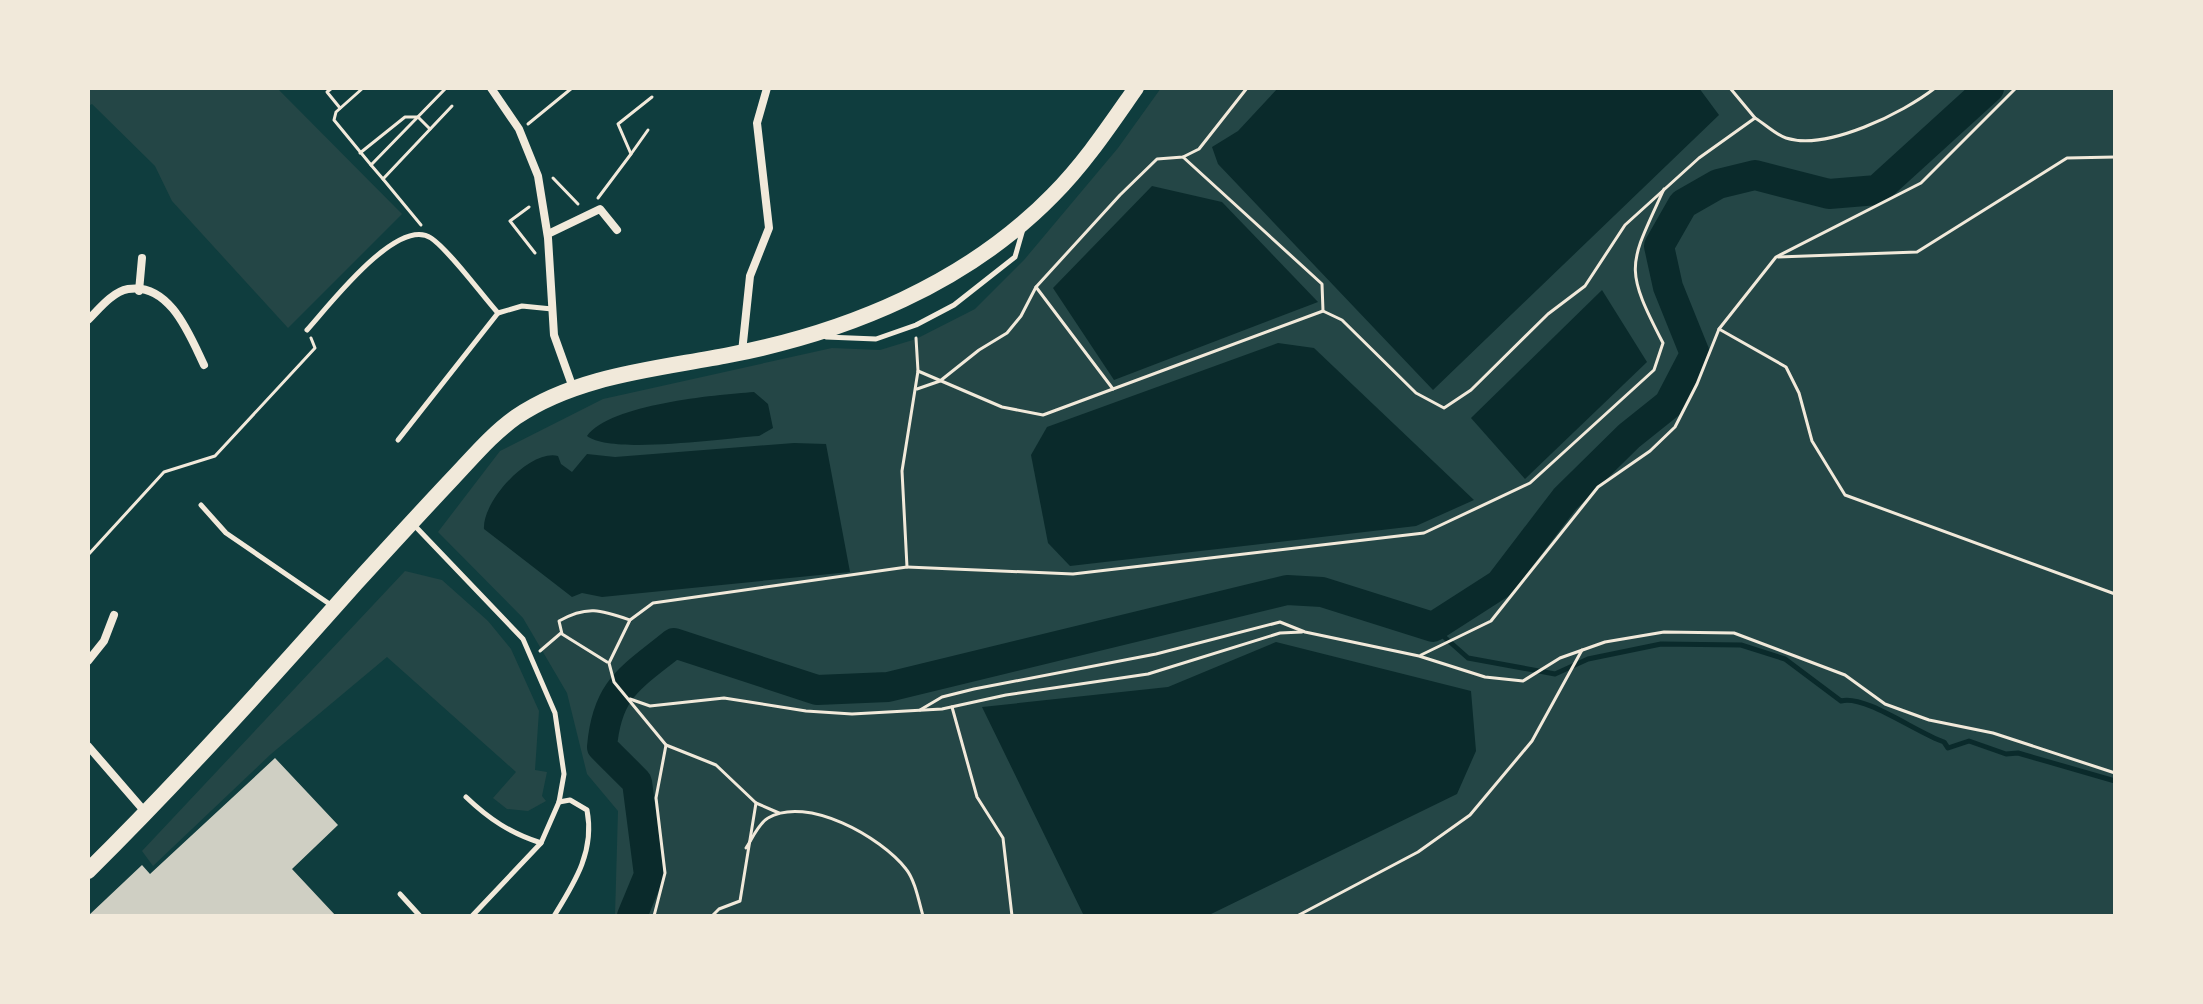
<svg xmlns="http://www.w3.org/2000/svg" width="2203" height="1004" font-family="'Work Sans',sans-serif">
  <style>
    .green { fill: #244646 }
    .water { fill: #0a2a2b }
    .lines { fill: none; stroke-linecap: round; stroke-linejoin: round }
    .stream { stroke: #0a2a2b; stroke-width: 5 }
    .river { stroke: #0a2a2b; stroke-width: 30 }
    .building { fill: #cfcfc3 }
    .path { stroke: #f1e9da; stroke-width: 3 }
    .service { stroke: #f1e9da; stroke-width: 5 }
    .minor { stroke: #f1e9da; stroke-width: 8 }
    .primary { stroke: #f1e9da; stroke-width: 16 }
  </style>
  <rect width="100%" height="100%" fill="#0f3d3e"/>
  <g class="green">
    <polygon points="88,88 277,88 402,214 288,328 172,201 155,166 92,104 88,106"/>
    <polygon points="1161,88 2115,88 2115,916 615,916 618,811 587,774 567,693 523,618 438,532 500,451 603,399 832,348 880,350 916,339 975,309 1024,260 1118,148"/>
    <polygon points="405,571 442,580 488,621 511,649 539,711 535,770 547,772 542,796 546,801 528,811 507,809 493,798 516,772 387,657 271,754 153,866 142,851"/>
  </g>
  <g class="water">
    <polygon points="1278,88 1699,88 1719,115 1433,390 1218,164 1212,147 1238,131"/>
    <polygon points="1152,186 1222,202 1318,302 1114,380 1053,288"/>
    <polygon points="1602,290 1647,362 1525,479 1471,418"/>
    <polygon points="1278,343 1314,348 1474,500 1416,526 1070,566 1048,543 1031,455 1047,427"/>
    <path d="M754,392L768,404L773,428L759,436C724,438 612,455 587,436C611,404 714,395 754,392Z"/>
    <path d="M794,443L826,444L850,572L602,597L582,593L572,597L484,529C482,501 530,449 558,456L561,464L572,472L587,454L615,457Z"/>
    <polygon points="1276,642 1471,691 1476,751 1457,794 1207,916 1084,916 982,707 1168,687"/>
  </g>
  <g class="lines">
    <path class="stream" d="M1433,627L1468,658L1555,674L1588,659L1661,644L1741,645L1785,659L1841,701C1864,694 1917,733 1944,742L1948,748L1969,741L2006,754L2018,753L2115,781"/>
    <path class="river" d="M632,916L649,875L637,782L602,747C607,688 631,678 674,643L817,690L888,687L1287,590L1322,592L1433,627L1500,584L1565,499L1629,436L1669,404L1695,354L1668,287L1659,246L1683,204L1718,184L1755,175L1829,194L1877,190L1989,88"/>
  </g>
  <polygon class="building" points="275,758 338,825 292,869 336,916 88,916 142,865 150,874"/>
  <g class="lines">
    <g class="path">
      <polyline points="332,88 327,92 340,108"/>
      <polyline points="363,88 336,112 334,120 371,165 446,88"/>
      <polyline points="1730,88 1755,118"/>
      <polyline points="528,124 572,88"/>
      <polyline points="360,153 405,117 418,117 430,129"/>
      <polyline points="631,154 648,130"/>
      <polyline points="1183,157 1322,284 1323,311"/>
      <polyline points="371,165 383,179 452,106"/>
      <polyline points="553,178 578,204"/>
      <polyline points="383,179 421,225"/>
      <polyline points="598,198 631,154 618,124 652,97"/>
      <polyline points="529,207 510,221 535,253"/>
      <polyline points="1778,257 1917,252 2067,158 2115,157"/>
      <polyline points="1036,287 1113,389"/>
      <polyline points="1719,329 1786,367 1799,393 1812,441 1845,495 2115,594"/>
      <path d="M918,371L1002,407L1043,415L1323,311L1342,320L1416,393L1444,408L1471,390L1548,314L1585,286L1625,225L1699,158L1755,118C1765,124 1776,135 1786,138C1827,151 1903,113 1935,88"/>
      <polyline points="917,389 940,381 979,350 1007,333 1021,316 1036,287 1120,195 1157,159 1183,157 1199,149 1247,88"/>
      <polyline points="88,555 164,472 215,456 315,348 311,338"/>
      <path d="M907,567L1073,574L1424,533L1530,483L1654,370L1663,343C1623,266 1629,266 1664,189"/>
      <polyline points="540,651 561,633"/>
      <polyline points="1421,655 1491,621 1598,487 1650,451 1675,427 1697,384 1719,329 1776,257 1921,183 2016,88"/>
      <path d="M607,662L562,634L559,621C587,605 601,610 630,620"/>
      <polyline points="630,699 650,706 724,698 806,711 852,714 942,709 1006,695 1148,674 1280,633 1302,632"/>
      <polyline points="952,707 977,797 1003,838 1012,916"/>
      <polyline points="920,710 942,697 974,689 1156,654 1280,622 1305,632 1419,656 1485,677 1523,681 1560,658 1605,642 1664,632 1734,633 1845,675 1885,704 1929,720 1993,733 2115,773"/>
      <polyline points="779,813 756,803 716,765 666,745 614,682 609,663 630,620 653,603 907,567 902,471 918,371 916,338"/>
      <path d="M746,848C752,839 759,823 768,818C807,795 881,837 906,869C915,880 919,902 923,916"/>
      <polyline points="654,916 665,873 656,798 666,745"/>
      <polyline points="712,916 719,909 740,901 756,803"/>
      <polyline points="1297,916 1418,852 1470,815 1532,741 1582,650"/>
    </g>
    <g class="service">
      <path d="M307,330C328,307 397,216 431,238C449,250 481,294 498,313L522,306L552,309"/>
      <polyline points="826,337 876,339 916,325 954,305 1015,257 1023,229"/>
      <polyline points="398,440 498,313"/>
      <polyline points="201,505 226,533 331,605"/>
      <polyline points="415,526 523,639 555,713 564,774 559,802 541,843 472,916"/>
      <path d="M466,797C489,819 510,833 541,843"/>
      <polyline points="400,894 420,916"/>
      <path d="M554,916C575,882 595,851 587,810L570,800L559,802"/>
    </g>
    <g class="minor">
      <polyline points="491,88 519,129 538,176 548,238 554,335 573,388"/>
      <polyline points="548,234 600,209 617,230"/>
      <polyline points="139,291 142,258"/>
      <path d="M88,320C99,309 112,292 128,289C170,282 190,336 204,365"/>
      <polyline points="742,352 750,276 769,228 757,123 767,88"/>
      <polyline points="88,661 104,641 114,615"/>
      <polyline points="88,746 146,813"/>
    </g>
    <path class="primary" d="M88,871C181,779 269,681 356,583C388,548 420,513 453,478C473,457 492,434 516,417C578,375 658,369 729,355C848,332 967,283 1053,195C1085,163 1110,125 1136,88"/>
  </g>
  <rect width="2203" height="1004" fill="none" stroke="#f1e9da" stroke-width="180"/>
</svg>
